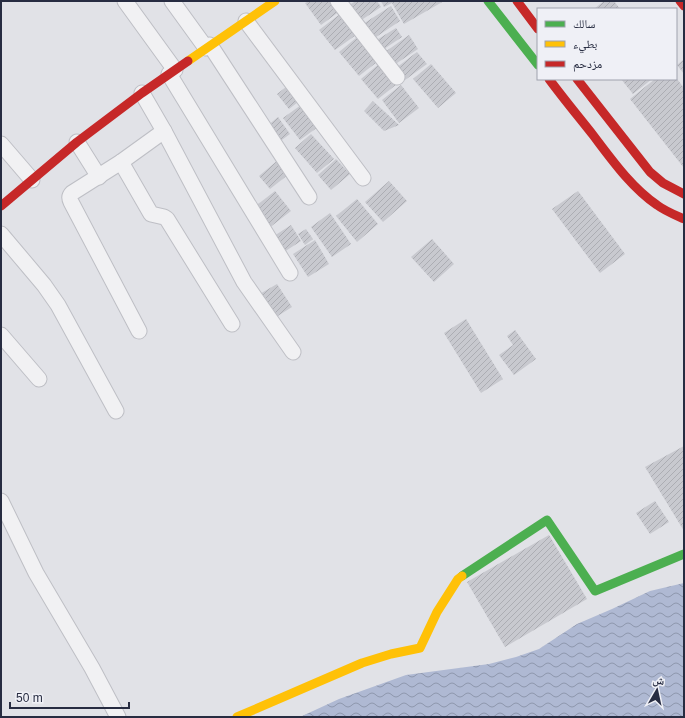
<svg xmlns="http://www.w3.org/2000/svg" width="685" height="718" font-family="Arial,'Noto Naskh Arabic',sans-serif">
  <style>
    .water { fill: url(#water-waves) }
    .building { fill: url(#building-hatch) }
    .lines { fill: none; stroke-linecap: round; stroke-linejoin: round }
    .street-casing { stroke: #bebfc5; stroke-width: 17 }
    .street { stroke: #f1f1f3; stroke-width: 15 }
    .fast { stroke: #4caf50; stroke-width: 9 }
    .slow { stroke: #ffc107; stroke-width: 9 }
    .jam { stroke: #c62828; stroke-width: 9 }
  </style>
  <defs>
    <pattern id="water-waves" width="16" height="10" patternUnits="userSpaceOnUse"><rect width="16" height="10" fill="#afb9d3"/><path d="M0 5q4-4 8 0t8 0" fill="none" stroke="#8e97ad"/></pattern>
    <pattern id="building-hatch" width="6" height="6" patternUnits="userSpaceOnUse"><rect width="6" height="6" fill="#c8c9cf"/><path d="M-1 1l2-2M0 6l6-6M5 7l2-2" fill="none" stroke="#acadb3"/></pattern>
  </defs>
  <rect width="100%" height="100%" fill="#e1e2e7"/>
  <polygon class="water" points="684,583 684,717 300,717 339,699 406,675 489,664 516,657 539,649 577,624 612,609 650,591"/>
  <g class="building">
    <polygon points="309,1 333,1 340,11 321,25 305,3"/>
    <polygon points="356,1 377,1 381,7 360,21 349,5"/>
    <polygon points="381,1 444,1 404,24 392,3 384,7"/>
    <polygon points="604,1 614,1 620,9 594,9"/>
    <polygon points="391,6 400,21 373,39 363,24"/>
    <polygon points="340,14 356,35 335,50 319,30"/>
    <polygon points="396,28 402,37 381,51 375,41"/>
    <polygon points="409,35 418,49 394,65 385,52"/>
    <polygon points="356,38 377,62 359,76 339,52"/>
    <polygon points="417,52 427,64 405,80 396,68"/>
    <polygon points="684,59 684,74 677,65"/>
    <polygon points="379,64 397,84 378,99 361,79"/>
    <polygon points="431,64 456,93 438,108 413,79"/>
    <polygon points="621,79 652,79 633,94"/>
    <polygon points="655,79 677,79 684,88 684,168 630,99"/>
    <polygon points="290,84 302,99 289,109 277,94"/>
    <polygon points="401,85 419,108 399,123 382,100"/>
    <polygon points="373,101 399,125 384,131 364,111"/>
    <polygon points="301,105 318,127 300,140 283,118"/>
    <polygon points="278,117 290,134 279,142 267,126"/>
    <polygon points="311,134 334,159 317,173 295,148"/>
    <polygon points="336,159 350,174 331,190 318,175"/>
    <polygon points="278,160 289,174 270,189 259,176"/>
    <polygon points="389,181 407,201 383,222 365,202"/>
    <polygon points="275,191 291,211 269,228 253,208"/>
    <polygon points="578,191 625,254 600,273 552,209"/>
    <polygon points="357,199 378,224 357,242 336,216"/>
    <polygon points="330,213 351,244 332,257 311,227"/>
    <polygon points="291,225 301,241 284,252 274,236"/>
    <polygon points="306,229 313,239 305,245 298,234"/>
    <polygon points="432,239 454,264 434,282 411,257"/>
    <polygon points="315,240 329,264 308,277 293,254"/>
    <polygon points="277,284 292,307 273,319 258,295"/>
    <polygon points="466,319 503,379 481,393 444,333"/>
    <polygon points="515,330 536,359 514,375 499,355 513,345 507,336"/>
    <polygon points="684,446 684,531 645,467"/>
    <polygon points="655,501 669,522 650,534 636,513"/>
    <polygon points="549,535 587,599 505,647 467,582"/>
  </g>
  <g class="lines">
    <g class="street-casing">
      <g id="street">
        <polyline points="125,1 175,70"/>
        <polyline points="172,1 206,48"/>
        <polyline points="338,1 397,77"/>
        <polyline points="246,21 363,178"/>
        <polyline points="210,45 309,197"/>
        <polyline points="169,74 290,273"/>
        <polyline points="142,93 164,131 244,282 293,352"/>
        <polyline points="77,142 99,177"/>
        <polyline points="1,144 32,180"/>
        <polyline points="121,162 151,214 164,217 167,219 232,324"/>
        <polyline points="1,234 44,285 58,305 116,411"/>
        <path d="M139,331L71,202C69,198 69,196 72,193L121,162L164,131"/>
        <polyline points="1,335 39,379"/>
        <polyline points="1,501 36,573 92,668 118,717"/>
      </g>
    </g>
    <use href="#street" class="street"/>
    <g class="fast">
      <polyline points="488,1 538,65"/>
      <polyline points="462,576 547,520 595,591 684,554"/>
    </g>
    <g class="slow">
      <polyline points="188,61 275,1"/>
      <polyline points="237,717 362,663 391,654 420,648 437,612 458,579 462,576"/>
    </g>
    <g class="jam">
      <polyline points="517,1 538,29"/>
      <polyline points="680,1 684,6"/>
      <path d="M549,79C563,98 578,116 593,135C612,160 631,187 657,205C665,211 675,215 684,219"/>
      <polyline points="577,79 650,172 663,183 684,194"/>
      <polyline points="1,206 77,142 142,93 188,61"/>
    </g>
  </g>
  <rect width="685" height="718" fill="none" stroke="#272c41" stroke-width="4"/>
  <rect x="537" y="8" width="140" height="72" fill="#eff0f6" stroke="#9fa2ae"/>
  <rect x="545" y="21" width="20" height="6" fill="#4caf50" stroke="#9fa2ae"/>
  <text x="573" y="28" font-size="12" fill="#272c41">سالك</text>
  <rect x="545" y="41" width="20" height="6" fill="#ffc107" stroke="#9fa2ae"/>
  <text x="573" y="48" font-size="12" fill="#272c41">بطيء</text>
  <rect x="545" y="61" width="20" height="6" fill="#c62828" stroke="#9fa2ae"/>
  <text x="573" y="68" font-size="12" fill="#272c41">مزدحم</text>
  <g transform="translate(657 690) rotate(9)" stroke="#eff0f6" stroke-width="3" paint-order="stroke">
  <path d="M0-3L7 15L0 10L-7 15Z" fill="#272c41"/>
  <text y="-6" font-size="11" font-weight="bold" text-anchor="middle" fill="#272c41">ش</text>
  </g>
  <path d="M10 702v6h119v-6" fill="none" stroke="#272c41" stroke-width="2"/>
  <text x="16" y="702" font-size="12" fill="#272c41" stroke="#eff0f6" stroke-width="3" paint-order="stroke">50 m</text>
</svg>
